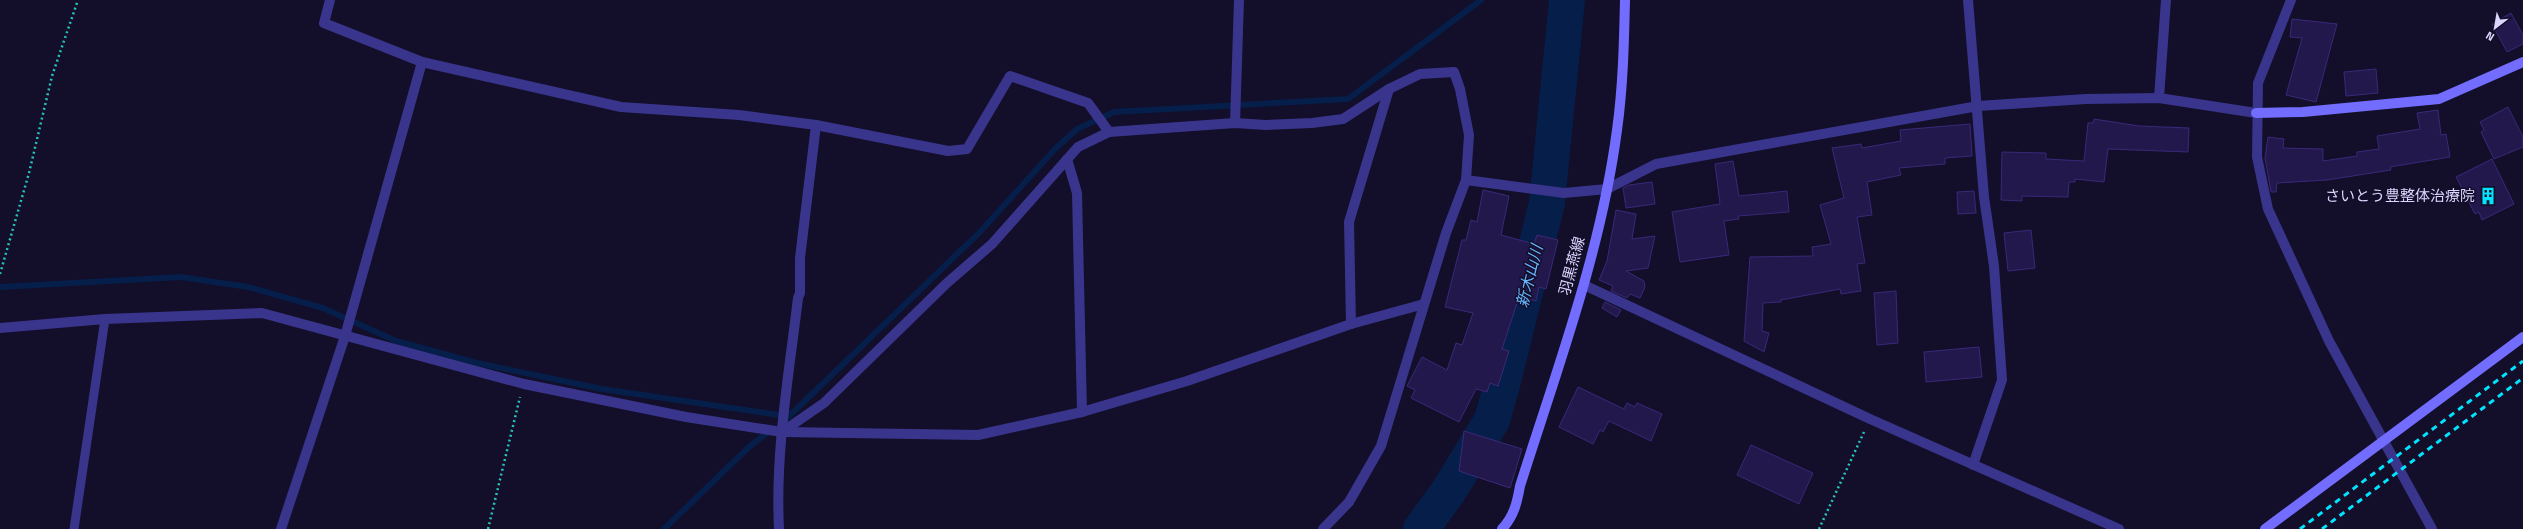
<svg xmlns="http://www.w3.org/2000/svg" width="2523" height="529" font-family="'Titillium Web','Noto Sans JP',sans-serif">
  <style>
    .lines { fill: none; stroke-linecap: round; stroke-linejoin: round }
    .stream { stroke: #061e4a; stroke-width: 6 }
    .river { stroke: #061e4a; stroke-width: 36 }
    .building { fill: #23184c; stroke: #392979 }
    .path { stroke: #26c3bb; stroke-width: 2.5; stroke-dasharray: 2 3; stroke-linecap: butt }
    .lane { stroke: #39358c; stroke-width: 9 }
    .street { stroke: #39358c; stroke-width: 10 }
    .secondary { stroke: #726dff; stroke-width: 10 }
    .rail { stroke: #02e3ff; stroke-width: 3; stroke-dasharray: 6 5; stroke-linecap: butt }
    .labels { text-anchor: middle; stroke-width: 3; stroke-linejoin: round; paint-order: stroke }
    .poi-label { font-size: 15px; fill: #dbd6ff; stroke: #130e29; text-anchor: end }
    .street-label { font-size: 15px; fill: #dbd6ff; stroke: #130e29 }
    .water-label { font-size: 16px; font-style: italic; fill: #64b6ff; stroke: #130e29 }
  </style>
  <rect width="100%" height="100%" fill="#130e29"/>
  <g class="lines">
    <g class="stream">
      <polyline points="0,287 181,277 248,287 323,308 396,341 477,363 602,389 786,416"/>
      <polyline points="782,423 980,232 1055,149 1077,129 1114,112 1348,99 1481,0"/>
      <polyline points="664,529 750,446 771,430"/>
    </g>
    <polyline class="river" points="1421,529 1448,492 1492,420 1502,385 1547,203 1567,0"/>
  </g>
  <g class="building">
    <polygon points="2511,13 2523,35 2523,44 2507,52 2492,24"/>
    <polygon points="2292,19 2337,24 2316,102 2286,95 2302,38 2290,37"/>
    <polygon points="2376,69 2378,93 2346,96 2344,72"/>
    <polygon points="2508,107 2523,137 2523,147 2494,159 2481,132 2484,130 2480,122"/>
    <polygon points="2438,110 2441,135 2446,134 2450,157 2390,167 2391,170 2327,180 2277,183 2276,192 2271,192 2265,158 2268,137 2284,139 2283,148 2323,149 2323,161 2357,156 2357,152 2379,149 2377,136 2420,129 2417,113"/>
    <polygon points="2094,119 2139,126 2189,128 2188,152 2108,149 2104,182 2075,179 2075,182 2069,182 2068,197 2022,196 2022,201 2001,200 2002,152 2046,153 2046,159 2084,161 2088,123 2093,123"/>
    <polygon points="1970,124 1972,156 1945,158 1945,164 1899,168 1901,175 1867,182 1872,215 1857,217 1865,263 1857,264 1861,291 1841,294 1840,289 1781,300 1781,302 1763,303 1762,331 1769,333 1764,352 1744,341 1750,257 1813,256 1812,247 1831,244 1820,205 1844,198 1832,148 1861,144 1862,148 1901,141 1900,130"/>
    <polygon points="2492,159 2514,204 2482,220 2479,212 2475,214 2456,177"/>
    <polygon points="1733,161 1739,196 1787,191 1789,212 1738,216 1739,219 1724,221 1729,255 1680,262 1672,212 1720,204 1715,164"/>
    <polygon points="1652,182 1655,204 1626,208 1623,188 1629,185"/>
    <polygon points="1483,190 1509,196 1501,235 1534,244 1537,235 1558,240 1546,289 1539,287 1536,301 1519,297 1502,349 1509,351 1498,386 1490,383 1487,392 1476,389 1459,422 1411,398 1415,390 1407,386 1422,357 1447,370 1456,343 1462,345 1473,313 1445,307 1462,240 1466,240 1471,220 1477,222"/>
    <polygon points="1974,191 1976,213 1958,214 1957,192"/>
    <polygon points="1616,210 1636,214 1632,239 1655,236 1648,268 1626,271 1644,281 1645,287 1640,298 1630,294 1627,298 1611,291 1613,286 1599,280 1607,261"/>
    <polygon points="2031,230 2035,268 2008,271 2004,233"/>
    <polygon points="1896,291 1898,343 1877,345 1874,293"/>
    <polygon points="1605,302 1621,310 1617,317 1602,308"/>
    <polygon points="1979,347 1982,377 1926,382 1924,352"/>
    <polygon points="1578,387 1624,409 1627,403 1635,407 1637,403 1662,414 1651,441 1609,421 1603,432 1600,430 1593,444 1559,427"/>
    <polygon points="1464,431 1522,449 1510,488 1459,471"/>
    <polygon points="1751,445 1813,473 1799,504 1737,475"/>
  </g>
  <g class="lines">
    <g class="path">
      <polyline points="0,274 29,173 52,76 78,0"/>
      <polyline points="488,529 520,397"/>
      <polyline points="1819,529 1864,432"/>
    </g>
    <polyline class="lane" points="74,529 105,319"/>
    <g class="street">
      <polyline points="330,0 324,23 422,62 621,107 739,115 816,125 948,151 967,149 1010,76 1088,103 1109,132"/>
      <polyline points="1968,0 1984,197 1994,266 2002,380 1973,465"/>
      <polyline points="2291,0 2258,83 2257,157 2268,209 2329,341 2432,529"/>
      <polyline points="2159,98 2166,0"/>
      <polyline points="1235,123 1239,0"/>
      <polyline points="1067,159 1077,193 1082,412"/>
      <polyline points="1466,180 1564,193 1607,189 1656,164 1978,106 2086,99 2159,98 2256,113"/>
      <polyline points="1584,285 1870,419 2119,529"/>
      <polyline points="1351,324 1349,222 1389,89"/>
      <polyline points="0,328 105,319 262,313 524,384 686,417 782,432 978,435 1082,412 1187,381 1351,324 1424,304"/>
      <polyline points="782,432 824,403 947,283 992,244 1078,147 1109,132 1235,123 1266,125 1312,123 1343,119 1389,89 1420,74 1454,72 1460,89 1469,135 1466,180 1446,233 1381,446 1349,502 1323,529"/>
      <polyline points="281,529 345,336 422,62"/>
      <path d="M779,529C775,452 789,374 798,298L800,293V258L816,125"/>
    </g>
    <g class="secondary">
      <polyline points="2256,113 2303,112 2439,99 2523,62"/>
      <path d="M1502,529C1514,516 1517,503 1520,486C1557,369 1601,252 1617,130C1623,87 1624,44 1625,0"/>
      <polyline points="2265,529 2523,337"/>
    </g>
    <g class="rail">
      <polyline points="2300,529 2523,361"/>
      <polyline points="2322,529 2523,378"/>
    </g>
  </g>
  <defs>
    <g id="building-bare" transform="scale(1.38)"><path d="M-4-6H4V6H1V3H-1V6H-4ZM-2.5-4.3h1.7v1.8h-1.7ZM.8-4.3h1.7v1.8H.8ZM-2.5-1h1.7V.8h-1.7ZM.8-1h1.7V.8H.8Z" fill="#02e3ff" stroke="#130e29" stroke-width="2.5" paint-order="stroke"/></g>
  </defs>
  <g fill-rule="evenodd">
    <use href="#building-bare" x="2488" y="196"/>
  </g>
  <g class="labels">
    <g class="poi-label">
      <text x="2475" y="201">さいとう豊整体治療院</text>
    </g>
    <g class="street-label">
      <text transform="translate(1572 266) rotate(-75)" y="5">羽黒燕線</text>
    </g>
    <g class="water-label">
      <text transform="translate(1529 276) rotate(-76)" y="6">新木山川</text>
    </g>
  </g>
  <g transform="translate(2495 28) rotate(211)" stroke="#130e29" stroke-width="3" paint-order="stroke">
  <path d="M0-3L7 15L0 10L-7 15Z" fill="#dbd6ff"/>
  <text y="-6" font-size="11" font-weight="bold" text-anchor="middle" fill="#dbd6ff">N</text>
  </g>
</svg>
